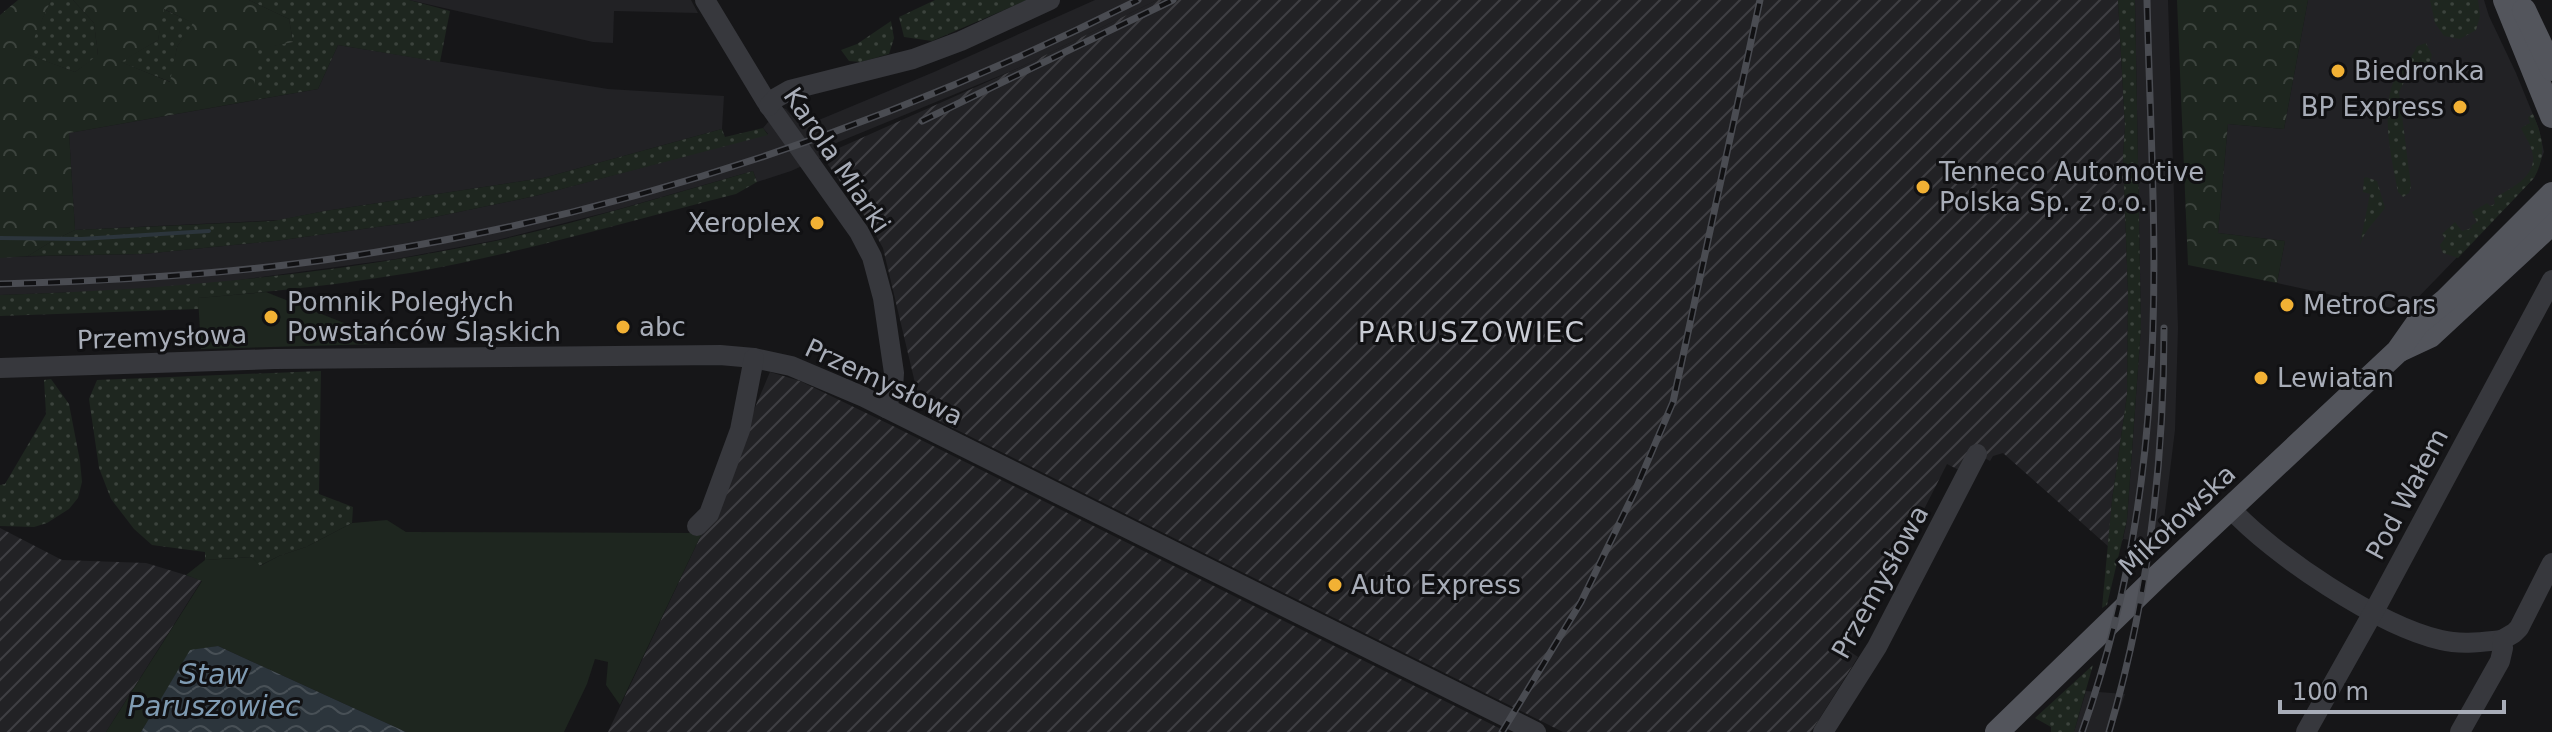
<svg xmlns="http://www.w3.org/2000/svg" width="2552" height="732" font-family="'DejaVu Sans',sans-serif">
  <style>
    .built { fill: #222225 }
    .industrial { fill: url(#industrial-furrows) }
    .grass { fill: url(#grass-dots) }
    .forest { fill: url(#forest-crowns); fill-rule: evenodd }
    .park { fill: #1e261f }
    .water { fill: url(#water-waves) }
    .lines { fill: none; stroke-linecap: round; stroke-linejoin: round }
    .stream { stroke: #2c353c; stroke-width: 4 }
    .minor { stroke: #37383d; stroke-width: 20 }
    .major { stroke: #53555c; stroke-width: 24 }
    .rail-casing { stroke: #4a4c52; stroke-width: 7 }
    .rail { stroke: #111113; stroke-width: 4; stroke-dasharray: 12; stroke-linecap: butt }
    .poi-dot { fill: #f2b134; stroke: #111113; stroke-width: 3 }
    .labels { text-anchor: middle; stroke-width: 6; stroke-linejoin: round; paint-order: stroke }
    .poi-label { font-size: 26px; fill: #a8adb8; stroke: #111113; text-anchor: start }
    .street-label { font-size: 26px; fill: #a8adb8; stroke: #111113 }
    .neighbourhood-label { font-size: 28px; letter-spacing: 2px; fill: #c9ccd4; stroke: #111113 }
    .water-label { font-size: 28px; font-style: italic; fill: #7f9bb3; stroke: #111113 }
  </style>
  <defs>
    <pattern id="industrial-furrows" width="10" height="10" patternUnits="userSpaceOnUse" patternTransform="scale(2)"><rect width="10" height="10" fill="#222225"/><path d="M-1 1l2-2M0 10L10 0M9 11l2-2" fill="none" stroke="#3f3f43"/></pattern>
    <pattern id="grass-dots" width="8" height="8" patternUnits="userSpaceOnUse" patternTransform="scale(2)"><rect width="8" height="8" fill="#1e261f"/><path d="M2 2h.1M6 6h.1" fill="none" stroke="#3c433d" stroke-width="1.8" stroke-linecap="round"/></pattern>
    <pattern id="forest-crowns" width="20" height="18" patternUnits="userSpaceOnUse" patternTransform="scale(2)"><rect width="20" height="18" fill="#1e261f"/><path d="M2 6a3 3 0 1 1 6 0M12 15a3 3 0 1 1 6 0" fill="none" stroke="#3c433d"/></pattern>
    <pattern id="water-waves" width="16" height="10" patternUnits="userSpaceOnUse" patternTransform="scale(2)"><rect width="16" height="10" fill="#2c353c"/><path d="M0 5q4-4 8 0t8 0" fill="none" stroke="#485056"/></pattern>
  </defs>
  <rect width="100%" height="100%" fill="#161618"/>
  <g class="built">
    <polygon points="409,0 691,0 698,13 614,11 613,43 593,42"/>
    <polygon points="1095,0 1157,0 1021,67 824,148 824,156 791,171 757,182 753,171 616,210 497,240 396,259 209,284 106,291 0,295 0,257 143,254 275,241 406,223 535,196 768,134 763,128 781,107 786,109 802,127 934,72"/>
    <polygon points="2135,0 2168,0 2178,328 2175,430 2161,544 2123,539 2127,520 2141,327"/>
    <polygon points="2308,0 2484,0 2489,16 2516,73 2539,129 2544,152 2534,178 2405,311 2277,283 2285,241 2218,233 2228,124 2284,129"/>
    <polygon points="338,45 608,89 724,96 722,129 543,178 325,211 280,220 75,230 69,133 318,89"/>
    <polygon points="2086,691 2125,694 2112,732 2074,732"/>
  </g>
  <g class="industrial">
    <polygon points="1157,0 2118,0 2125,127 2123,156 2128,294 2127,395 2112,500 2109,547 2003,453 1993,456 1990,461 1969,449 1959,470 1947,464 1888,580 1877,587 1846,649 1858,657 1811,732 1563,732 933,418 920,404 883,248 868,221 824,159 839,148 1021,67"/>
    <polygon points="770,372 800,381 893,426 1507,732 608,732 702,533"/>
    <polygon points="0,528 62,560 146,563 202,580 106,732 0,732"/>
  </g>
  <g class="grass">
    <polygon points="51,0 73,0 94,23 98,56 75,72 26,54"/>
    <polygon points="249,0 409,0 450,11 440,62 338,45 318,89 255,100 255,49 293,42 289,19"/>
    <polygon points="935,0 1027,0 932,41 904,37 899,17"/>
    <polygon points="2118,0 2135,0 2141,327 2127,520 2107,605 2102,608 2112,500 2127,395 2128,294 2123,156 2125,127"/>
    <polygon points="2430,0 2478,0 2480,16 2476,30 2460,39 2444,36 2435,23"/>
    <polygon points="163,9 194,23 177,47 171,82 120,62 158,40"/>
    <polygon points="891,21 894,38 889,54 861,62 849,61 841,50 857,44"/>
    <path d="M2426,43L2432,55L2430,62L2406,78L2399,92L2411,187L2409,193L2403,197L2398,192C2392,160 2381,115 2393,83C2398,69 2412,60 2417,46Z"/>
    <path d="M2533,114C2543,138 2547,154 2534,178L2458,258L2443,253L2440,245L2445,238L2442,234L2455,222L2462,231L2472,228L2471,226L2477,222L2472,212L2487,203L2490,206L2495,204L2494,198C2511,188 2539,176 2532,151C2530,143 2524,135 2521,128L2530,123L2528,117Z"/>
    <polygon points="763,128 768,135 535,196 406,223 275,241 143,254 28,256 52,241 75,230 273,221 325,211 543,178 722,129 725,137"/>
    <path d="M753,171L757,182L736,194C630,221 524,252 416,272C344,284 272,292 199,298V309L0,316V295C166,290 332,275 495,241C582,222 668,195 753,171Z"/>
    <path d="M2366,177L2377,181L2385,208C2375,222 2362,232 2359,249L2370,194L2363,192L2364,178Z"/>
    <polygon points="321,371 319,494 353,507 352,523 306,547 279,556 259,566 251,557 205,560 205,552 152,545 134,529 111,499 99,468 89,399 97,380"/>
    <polygon points="51,379 69,404 80,461 82,482 78,498 69,509 47,523 34,527 0,526 0,485 5,484 46,414 44,380"/>
    <polygon points="2093,665 2074,732 2051,732 2051,727 2035,718"/>
  </g>
  <g class="forest">
    <path d="M18,0H51L27,54L75,72L98,55L94,23L73,0H249L289,19L293,42L255,50V100L69,133L75,230L52,241L28,256L0,258V15ZM164,9L193,23L177,47L170,82L121,62L158,40Z"/>
    <polygon points="2177,0 2308,0 2284,129 2228,124 2218,233 2285,241 2277,283 2188,265"/>
  </g>
  <g class="park">
    <polygon points="266,292 377,336 380,344 201,349 198,298"/>
    <polygon points="387,520 406,532 702,533 620,705 606,685 608,662 595,659 587,684 564,732 406,732 218,646 190,651 141,732 106,732 202,581 186,575 205,560 252,557 260,566 279,556 306,547 352,523"/>
  </g>
  <polygon class="water" points="218,646 406,732 141,732 190,650"/>
  <g class="lines">
    <polyline class="stream" points="0,238 81,239 209,231"/>
    <g class="minor">
      <polyline points="705,0 766,101 859,232 872,257 883,298 894,373 893,388 886,408"/>
      <polyline points="769,106 776,98 790,90 913,59 961,41 1050,0"/>
      <polyline points="0,368 275,359 720,355 754,358 791,366 864,397 1536,732"/>
      <path d="M2230,508C2273,555 2379,626 2441,640C2461,645 2482,642 2502,640"/>
      <polyline points="697,526 709,514 740,430 754,358"/>
      <polyline points="1823,732 1877,647 1977,454"/>
      <polyline points="2306,732 2379,602 2552,280"/>
      <polyline points="2460,732 2500,661 2503,648 2502,640 2514,633 2519,628 2552,563"/>
    </g>
    <g class="major">
      <polyline points="2505,0 2552,116"/>
      <polyline points="2524,10 2552,69"/>
      <polyline points="2400,350 2430,336 2552,223"/>
      <polyline points="1997,732 2158,576 2398,351 2417,324 2446,300 2552,194"/>
    </g>
    <g class="rail-casing">
      <g id="rail">
        <polyline points="922,121 1173,0"/>
        <path d="M0,284C111,281 221,275 331,259C613,219 884,128 1138,0"/>
        <polyline points="1502,732 1581,602 1635,491 1673,402 1760,0"/>
        <path d="M2082,732C2121,622 2143,505 2150,388C2159,259 2150,129 2147,0"/>
        <path d="M2109,732C2148,600 2164,465 2164,328"/>
      </g>
    </g>
    <use href="#rail" class="rail"/>
  </g>
  <g class="poi-dot">
    <circle cx="2338" cy="71" r="8"/>
    <circle cx="2460" cy="107" r="8"/>
    <circle cx="1923" cy="187" r="8"/>
    <circle cx="817" cy="223" r="8"/>
    <circle cx="2287" cy="305" r="8"/>
    <circle cx="271" cy="317" r="8"/>
    <circle cx="623" cy="327" r="8"/>
    <circle cx="2261" cy="378" r="8"/>
    <circle cx="1335" cy="585" r="8"/>
  </g>
  <g class="labels">
    <g class="poi-label">
      <text x="2354" y="80">Biedronka</text>
      <text x="2444" y="116" text-anchor="end">BP Express</text>
      <text x="1939" y="181">Tenneco Automotive<tspan x="1939" dy="30">Polska Sp. z o.o.</tspan></text>
      <text x="801" y="232" text-anchor="end">Xeroplex</text>
      <text x="287" y="311">Pomnik Poległych<tspan x="287" dy="30">Powstańców Śląskich</tspan></text>
      <text x="2303" y="314">MetroCars</text>
      <text x="639" y="336">abc</text>
      <text x="2277" y="387">Lewiatan</text>
      <text x="1351" y="594">Auto Express</text>
    </g>
    <g class="street-label">
      <text transform="translate(837 160) rotate(56)" y="9">Karola Miarki</text>
      <text transform="translate(162 337) rotate(-2)" y="9">Przemysłowa</text>
      <text transform="translate(884 382) rotate(25)" y="9">Przemysłowa</text>
      <text transform="translate(2407 494) rotate(-62)" y="9">Pod Wałem</text>
      <text transform="translate(2177 520) rotate(-43)" y="9">Mikołowska</text>
      <text transform="translate(1880 582) rotate(-61)" y="9">Przemysłowa</text>
    </g>
    <g class="neighbourhood-label">
      <text x="1472" y="342">PARUSZOWIEC</text>
    </g>
    <g class="water-label">
      <text x="214" y="684">Staw<tspan x="214" dy="32">Paruszowiec</tspan></text>
    </g>
  </g>
  <path d="M2280 700v12h224v-12" fill="none" stroke="#a8adb8" stroke-width="4"/>
  <text x="2292" y="700" font-size="24" fill="#a8adb8" stroke="#111113" stroke-width="6" paint-order="stroke">100 m</text>
</svg>
